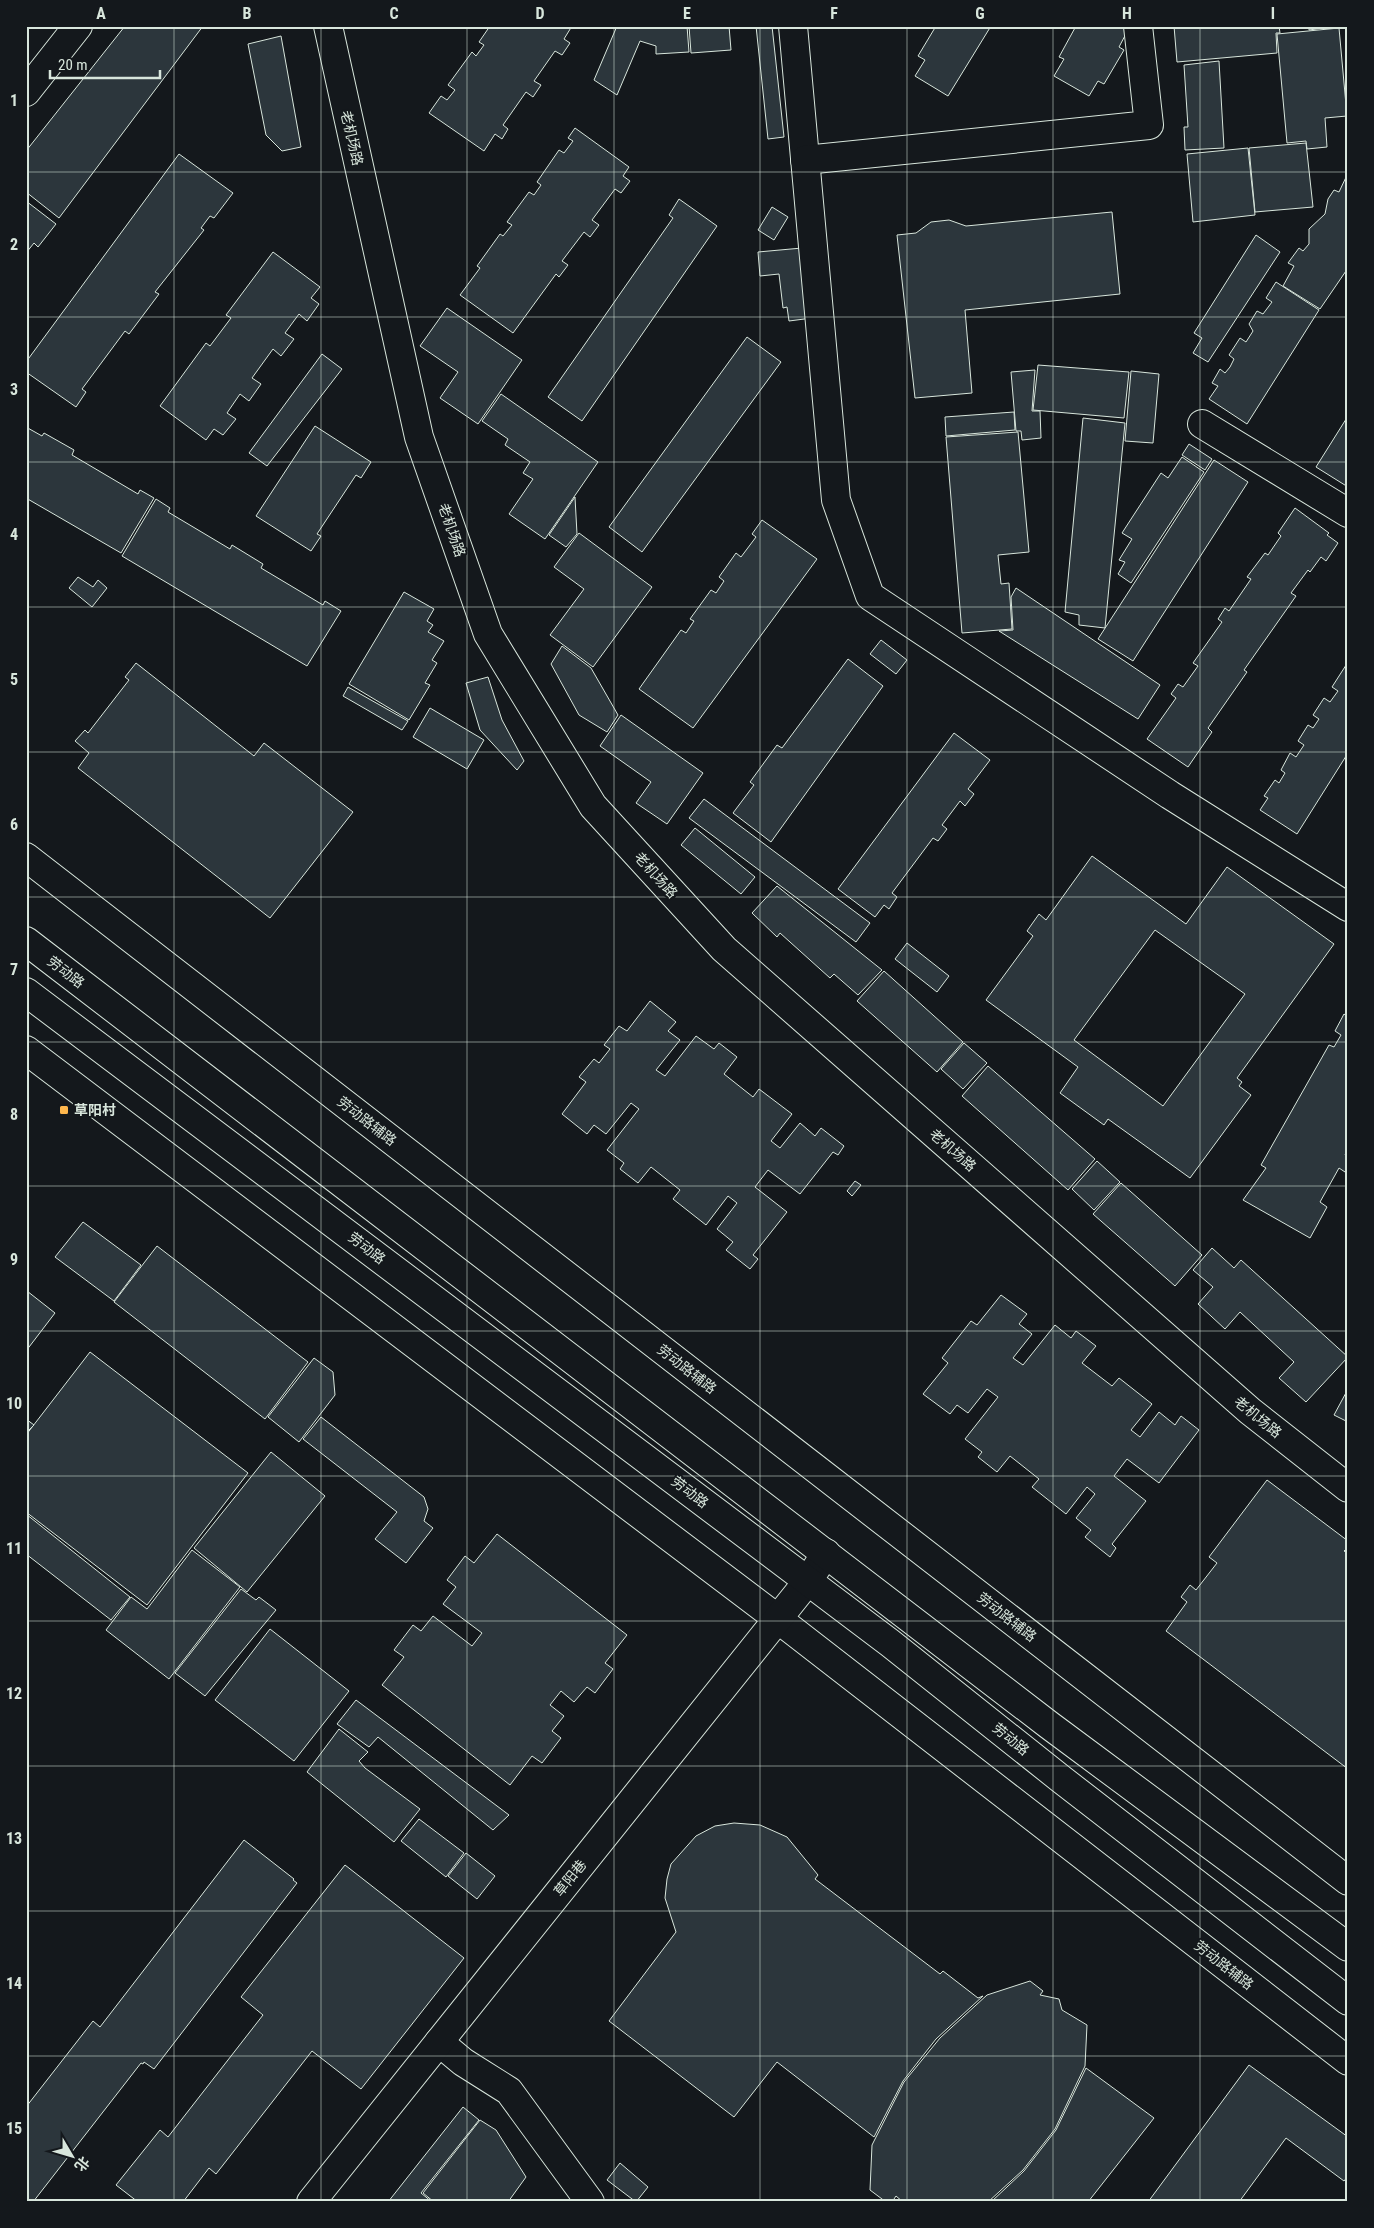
<svg xmlns="http://www.w3.org/2000/svg" width="1374" height="2228" font-family="'Roboto Condensed','Noto Sans SC',sans-serif">
  <style>
    .building { fill: #2c363c; stroke: #d8e6dc; fill-rule: evenodd }
    .lines { fill: none; stroke-linecap: round; stroke-linejoin: round }
    .minor-casing { stroke: #d8e6dc; stroke-width: 30 }
    .tertiary-casing { stroke: #d8e6dc; stroke-width: 30 }
    .secondary-casing { stroke: #d8e6dc; stroke-width: 30 }
    .minor { stroke: #14181c; stroke-width: 28 }
    .tertiary { stroke: #14181c; stroke-width: 28 }
    .secondary { stroke: #14181c; stroke-width: 28 }
    .grid { fill: none; stroke: #d8e6dc; stroke-width: 1; stroke-opacity: 0.55 }
    .poi-dot { fill: #ffb74d; stroke: #14181c; stroke-width: 2 }
    .labels { text-anchor: middle; stroke-width: 4; stroke-linejoin: round; paint-order: stroke }
    .street-label { font-size: 14px; fill: #d8e6dc; stroke: #14181c }
    .poi-label { font-size: 14px; font-weight: bold; fill: #d8e6dc; stroke: #14181c; text-anchor: start }
    .neatline { fill: none; stroke: #d8e6dc; stroke-width: 2 }
    .grid-label { font-size: 16px; text-anchor: middle; font-weight: bold; fill: #d8e6dc }
  </style>
  <rect width="100%" height="100%" fill="#14181c"/>
  <g class="building">
    <polygon points="125,26 203,26 59,218 26,192 26,151"/>
    <polygon points="490,26 572,26 564,39 570,43 562,55 555,51 534,81 541,85 533,97 526,92 503,125 508,129 502,139 495,134 484,151 429,113 441,96 447,100 455,90 448,85 472,52 476,56 484,45 479,42"/>
    <polygon points="617,26 687,26 689,52 656,54 656,46 640,41 617,95 594,80"/>
    <polygon points="689,26 729,26 731,50 691,53"/>
    <polygon points="756,26 772,26 784,137 768,139"/>
    <polygon points="936,26 991,26 948,96 915,76 925,60 918,56"/>
    <polygon points="1076,26 1122,26 1128,30 1119,47 1124,50 1104,84 1098,81 1089,96 1054,76 1064,59 1059,57"/>
    <polygon points="1174,26 1279,26 1280,33 1276,33 1277,53 1177,62"/>
    <polygon points="1309,26 1338,26 1309,30"/>
    <polygon points="1339,28 1347,116 1325,118 1327,147 1307,149 1306,141 1287,143 1277,34"/>
    <polygon points="281,36 301,147 282,151 266,135 248,44"/>
    <polygon points="1219,61 1224,148 1185,150 1184,127 1188,127 1184,65"/>
    <polygon points="575,128 629,167 623,176 630,181 621,193 615,189 592,220 599,225 590,237 584,232 562,261 568,265 559,277 556,274 513,333 460,295 480,268 477,266 500,234 503,236 512,225 507,222 529,192 534,195 541,185 537,182 559,150 564,153 573,141 568,138"/>
    <polygon points="1306,143 1313,207 1255,212 1249,148"/>
    <polygon points="1248,148 1255,215 1193,222 1187,154"/>
    <polygon points="179,154 233,193 214,218 210,216 201,228 204,230 155,292 159,294 129,334 125,331 82,389 86,392 76,407 26,372 26,362"/>
    <polygon points="1348,173 1348,268 1320,309 1283,286 1294,266 1288,263 1299,248 1303,251 1309,244 1309,229 1325,214 1328,199 1334,190 1339,192"/>
    <polygon points="679,199 717,226 582,421 548,397 673,218 669,215"/>
    <polygon points="26,201 56,224 38,247 34,243 26,253"/>
    <polygon points="772,207 788,217 774,240 758,230"/>
    <polygon points="1112,212 1120,294 965,310 972,393 915,398 897,235 916,233 931,222 949,220 966,226"/>
    <polygon points="1256,235 1280,252 1208,362 1193,353 1202,338 1194,333"/>
    <polygon points="802,248 812,318 789,321 787,307 783,308 779,274 760,276 758,252"/>
    <polygon points="273,252 320,287 311,298 319,304 307,321 299,314 285,333 294,339 281,356 273,349 252,378 261,384 249,401 240,394 227,413 236,419 223,435 214,429 206,440 160,406 206,343 210,346 231,318 226,315"/>
    <polygon points="1276,282 1319,310 1247,424 1209,399 1218,386 1212,383 1220,369 1225,373 1230,367 1234,359 1229,355 1240,338 1246,342 1253,331 1249,324 1257,311 1263,314 1272,302 1266,298"/>
    <polygon points="447,308 522,360 478,424 440,398 458,372 420,346"/>
    <polygon points="747,337 781,362 642,552 609,527"/>
    <polygon points="322,354 342,369 267,466 249,453"/>
    <polygon points="1038,365 1129,372 1124,418 1033,410"/>
    <polygon points="1035,370 1032,411 1040,411 1041,438 1022,440 1021,431 1016,431 1011,372"/>
    <polygon points="1131,371 1159,374 1153,443 1125,441"/>
    <polygon points="501,394 598,462 545,539 509,514 533,479 523,473 530,462 505,445 508,439 482,421"/>
    <polygon points="1014,412 1015,430 946,436 945,417"/>
    <polygon points="1348,416 1348,487 1316,467"/>
    <polygon points="1083,418 1125,423 1105,628 1079,625 1079,615 1065,612"/>
    <polygon points="315,426 371,462 361,478 356,475 317,534 321,536 311,551 256,516"/>
    <polygon points="26,427 42,436 44,433 74,450 72,455 138,494 140,490 154,498 121,553 26,498"/>
    <polygon points="1018,432 1029,552 998,555 1001,584 1009,583 1012,629 962,633 946,437"/>
    <polygon points="1189,444 1212,459 1205,470 1182,455"/>
    <polygon points="1182,457 1204,472 1131,583 1118,574 1125,562 1119,560 1132,539 1122,533 1161,473 1168,478"/>
    <polygon points="1214,460 1248,482 1133,661 1098,639"/>
    <polygon points="575,497 577,534 566,547 549,535"/>
    <polygon points="156,499 170,508 168,512 230,549 232,545 263,564 261,568 323,605 325,601 341,611 307,666 122,556"/>
    <polygon points="1295,508 1329,533 1327,535 1338,543 1326,561 1321,557 1310,572 1308,570 1291,593 1296,596 1244,670 1247,672 1208,728 1212,732 1188,767 1147,739 1176,698 1171,694 1178,684 1183,687 1198,666 1193,663 1222,622 1218,619 1225,608 1229,611 1251,579 1247,577 1265,553 1268,555 1281,536 1278,533"/>
    <polygon points="762,520 817,559 693,728 639,689 681,630 686,633 694,621 690,619 711,590 716,593 724,581 719,577 736,553 741,557 756,537 752,534"/>
    <polygon points="579,533 652,587 593,667 550,635 584,589 554,567"/>
    <polygon points="78,577 93,587 98,580 107,588 92,607 69,588"/>
    <polygon points="1016,588 1160,685 1138,719 999,631 1013,630 1011,597"/>
    <polygon points="404,592 434,609 427,621 433,625 428,632 444,641 432,660 437,663 425,683 430,685 409,720 349,684"/>
    <polygon points="881,640 907,660 896,674 870,654"/>
    <polygon points="562,646 591,668 618,715 607,732 579,715 551,664"/>
    <polygon points="848,659 883,686 771,842 733,813 754,785 750,782 777,745 782,748"/>
    <polygon points="1348,662 1348,753 1297,834 1260,810 1268,798 1264,796 1275,780 1279,783 1285,773 1281,770 1290,753 1296,757 1304,745 1298,741 1308,725 1313,728 1319,719 1313,715 1324,698 1330,702 1338,691 1332,687"/>
    <polygon points="136,663 254,756 264,743 353,812 270,918 78,768 89,753 75,741 85,730 88,733 129,680 125,677"/>
    <polygon points="488,677 502,720 524,761 517,770 480,730 466,683"/>
    <polygon points="348,687 408,721 402,730 343,696"/>
    <polygon points="430,708 484,740 467,769 413,737"/>
    <polygon points="621,715 703,773 667,824 636,803 651,782 600,746"/>
    <polygon points="954,733 990,760 968,789 974,794 965,806 960,801 942,825 947,829 938,841 933,838 892,893 897,897 889,909 884,905 875,917 838,889"/>
    <polygon points="704,799 870,923 856,942 689,818"/>
    <polygon points="695,828 755,877 741,894 681,845"/>
    <path d="M1092,856L1186,924L1227,867L1334,944L1237,1078L1242,1082L1239,1086L1251,1095L1190,1178L1108,1119L1104,1125L1060,1093L1078,1067L986,1000L1033,936L1027,931L1039,914L1046,920ZM1155,930L1245,994L1163,1106L1074,1040Z"/>
    <polygon points="777,886 882,970 858,995 834,974 830,978 780,933 777,937 752,913"/>
    <polygon points="907,943 949,976 937,992 895,959"/>
    <polygon points="884,971 963,1042 937,1072 857,1001"/>
    <polygon points="650,1001 676,1022 668,1031 680,1040 656,1070 665,1076 696,1036 714,1049 719,1043 737,1057 724,1074 753,1097 759,1089 792,1114 771,1141 780,1148 800,1123 815,1136 821,1128 844,1146 838,1155 833,1152 800,1194 768,1170 755,1187 787,1212 753,1255 758,1259 750,1269 726,1250 733,1242 717,1229 737,1203 728,1196 706,1225 673,1199 680,1190 651,1167 638,1183 620,1169 624,1163 607,1150 639,1109 631,1103 606,1134 594,1125 587,1134 562,1114 586,1082 579,1077 594,1059 599,1063 610,1049 604,1045 619,1026 627,1031"/>
    <polygon points="1344,1014 1348,1017 1348,1149 1345,1155 1348,1156 1348,1166 1345,1172 1339,1168 1320,1202 1327,1207 1310,1238 1243,1200 1266,1168 1261,1165 1329,1045 1334,1047 1341,1035 1335,1031"/>
    <polygon points="964,1043 987,1063 963,1089 941,1069"/>
    <polygon points="988,1066 1095,1159 1068,1190 962,1096"/>
    <polygon points="1097,1161 1120,1182 1094,1210 1072,1189"/>
    <polygon points="855,1181 861,1185 852,1196 847,1191"/>
    <polygon points="1121,1183 1202,1255 1175,1286 1093,1214"/>
    <polygon points="83,1222 141,1265 114,1301 55,1257"/>
    <polygon points="157,1246 308,1362 265,1419 114,1302"/>
    <polygon points="1212,1248 1234,1268 1241,1260 1348,1357 1306,1402 1279,1378 1294,1362 1240,1312 1225,1329 1198,1304 1213,1287 1193,1270"/>
    <polygon points="27,1291 55,1313 26,1351 26,1292"/>
    <polygon points="1001,1295 1027,1314 1019,1324 1032,1334 1013,1358 1023,1365 1055,1325 1071,1338 1076,1331 1096,1346 1082,1363 1112,1386 1119,1378 1152,1404 1131,1430 1140,1437 1159,1412 1175,1425 1181,1416 1199,1430 1159,1483 1127,1459 1114,1476 1146,1501 1112,1544 1116,1548 1110,1557 1085,1537 1091,1530 1076,1518 1095,1494 1087,1487 1066,1514 1032,1487 1039,1479 1010,1456 997,1472 978,1457 982,1452 965,1439 998,1397 987,1389 968,1413 957,1405 950,1414 923,1394 948,1363 942,1358 971,1321 977,1325"/>
    <polygon points="90,1352 248,1473 147,1605 26,1512 26,1435"/>
    <polygon points="314,1358 333,1372 335,1395 299,1442 268,1417"/>
    <polygon points="1348,1389 1348,1422 1334,1415"/>
    <polygon points="321,1417 424,1497 428,1509 424,1521 433,1528 406,1563 375,1539 397,1512 303,1439"/>
    <polygon points="26,1419 34,1425 26,1433"/>
    <polygon points="271,1452 325,1496 247,1592 194,1548"/>
    <polygon points="1267,1480 1348,1541 1348,1547 1344,1551 1348,1554 1348,1769 1166,1631 1187,1602 1181,1597 1190,1585 1196,1590 1217,1563 1209,1557"/>
    <polygon points="26,1514 130,1597 111,1620 26,1554"/>
    <polygon points="497,1534 627,1635 605,1663 613,1669 595,1693 587,1687 574,1702 561,1691 550,1705 564,1716 552,1731 561,1738 542,1763 532,1756 510,1785 382,1685 404,1657 394,1650 413,1625 421,1631 433,1616 472,1646 482,1633 443,1604 456,1587 447,1580 465,1556 474,1563"/>
    <polygon points="192,1550 240,1587 169,1679 106,1630 131,1597 147,1609"/>
    <polygon points="241,1589 256,1600 259,1597 276,1610 205,1696 175,1673"/>
    <polygon points="270,1629 349,1691 294,1761 215,1700"/>
    <polygon points="356,1700 509,1815 493,1830 378,1737 369,1747 337,1724"/>
    <polygon points="339,1729 368,1752 359,1761 365,1768 420,1809 394,1842 307,1772"/>
    <polygon points="419,1819 464,1853 446,1877 401,1841"/>
    <polygon points="734,1823 760,1825 787,1837 818,1875 815,1879 940,1974 943,1971 978,1998 983,1996 936,2039 903,2081 874,2137 777,2062 734,2117 609,2021 676,1932 665,1898 667,1879 671,1864 696,1836 715,1826"/>
    <polygon points="244,1840 294,1879 293,1880 297,1883 154,2069 144,2062 143,2064 141,2063 33,2202 26,2202 26,2107 93,2021 100,2027"/>
    <polygon points="466,1853 495,1876 477,1899 448,1876"/>
    <polygon points="345,1865 464,1958 361,2089 312,2051 216,2174 209,2168 183,2202 138,2202 116,2185 160,2130 168,2137 263,2015 241,1997"/>
    <polygon points="1030,1981 1043,1991 1040,1995 1059,1999 1062,2010 1087,2025 1085,2066 1055,2129 1023,2170 988,2202 903,2202 896,2196 892,2202 886,2202 870,2190 872,2145 904,2082 940,2038 987,1995"/>
    <polygon points="1249,2065 1348,2137 1348,2176 1344,2181 1286,2138 1239,2202 1148,2202"/>
    <polygon points="1086,2068 1154,2118 1088,2202 991,2202 1024,2171 1056,2130"/>
    <polygon points="463,2107 479,2120 421,2193 432,2202 388,2202"/>
    <polygon points="480,2120 496,2130 526,2177 508,2202 434,2202 423,2193"/>
    <polygon points="620,2163 648,2187 636,2202 607,2180"/>
  </g>
  <g class="lines">
    <g class="minor-casing">
      <g id="minor">
        <polyline points="793,26 836,500 870,596 1170,795 1348,907"/>
        <polyline points="26,92 78,26"/>
        <polyline points="805,160 1149,125 1138,26"/>
        <polyline points="1202,424 1348,513"/>
        <polyline points="439,2042 463,2062 509,2091 590,2202"/>
      </g>
    </g>
    <g class="tertiary-casing">
      <g id="tertiary">
        <polyline points="328,26 419,437 488,634 593,806 724,949 1250,1411 1348,1488"/>
        <polyline points="26,857 1348,1881"/>
        <polyline points="26,1050 778,1619 1348,2061"/>
        <polyline points="311,2202 808,1581 826,1553"/>
      </g>
    </g>
    <g class="secondary-casing">
      <g id="secondary">
        <polyline points="26,941 1049,1725 1348,1947"/>
        <polyline points="26,992 890,1643 1061,1779 1348,2001"/>
      </g>
    </g>
    <use href="#minor" class="minor"/>
    <use href="#tertiary" class="tertiary"/>
    <use href="#secondary" class="secondary"/>
  </g>
  <path class="grid" d="M174,26V2202M321,26V2202M467,26V2202M614,26V2202M760,26V2202M907,26V2202M1053,26V2202M1200,26V2202M26,172H1348M26,317H1348M26,462H1348M26,607H1348M26,752H1348M26,897H1348M26,1042H1348M26,1186H1348M26,1331H1348M26,1476H1348M26,1621H1348M26,1766H1348M26,1911H1348M26,2056H1348"/>
  <rect class="poi-dot" x="59" y="1105" width="10" height="10" rx="2.5"/>
  <g class="labels">
    <g class="street-label">
      <text transform="translate(352 138) rotate(77)" y="5">老机场路</text>
      <text transform="translate(452 530) rotate(71)" y="5">老机场路</text>
      <text transform="translate(656 875) rotate(48)" y="5">老机场路</text>
      <text transform="translate(66 972) rotate(37)" y="5">劳动路</text>
      <text transform="translate(367 1121) rotate(38)" y="5">劳动路辅路</text>
      <text transform="translate(953 1150) rotate(41)" y="5">老机场路</text>
      <text transform="translate(367 1248) rotate(37)" y="5">劳动路</text>
      <text transform="translate(687 1369) rotate(38)" y="5">劳动路辅路</text>
      <text transform="translate(1258 1417) rotate(39)" y="5">老机场路</text>
      <text transform="translate(690 1492) rotate(37)" y="5">劳动路</text>
      <text transform="translate(1007 1617) rotate(38)" y="5">劳动路辅路</text>
      <text transform="translate(1011 1739) rotate(39)" y="5">劳动路</text>
      <text transform="translate(570 1878) rotate(-51)" y="5">草阳巷</text>
      <text transform="translate(1224 1965) rotate(38)" y="5">劳动路辅路</text>
    </g>
    <g class="poi-label">
      <text x="74" y="1115">草阳村</text>
    </g>
  </g>
  <rect width="1374" height="2228" fill="none" stroke="#14181c" stroke-width="55"/>
  <g transform="translate(72 2156) rotate(128)" stroke="#14181c" stroke-width="4" paint-order="stroke">
  <path d="M0-4L9 19L0 12L-9 19Z" fill="#d8e6dc"/>
  <text y="-8" font-size="14" font-weight="bold" text-anchor="middle" fill="#d8e6dc">北</text>
  </g>
  <path d="M50 70v8h110v-8" fill="none" stroke="#d8e6dc" stroke-width="2.5"/>
  <text x="58" y="70" font-size="15" fill="#d8e6dc" stroke="#14181c" stroke-width="4" paint-order="stroke">20 m</text>
  <rect x="28" y="28" width="1318" height="2172" class="neatline"/>
  <g class="grid-label">
    <text x="101" y="19">A</text>
    <text x="247" y="19">B</text>
    <text x="394" y="19">C</text>
    <text x="540" y="19">D</text>
    <text x="687" y="19">E</text>
    <text x="834" y="19">F</text>
    <text x="980" y="19">G</text>
    <text x="1127" y="19">H</text>
    <text x="1273" y="19">I</text>
    <text x="14" y="106">1</text>
    <text x="14" y="250">2</text>
    <text x="14" y="395">3</text>
    <text x="14" y="540">4</text>
    <text x="14" y="685">5</text>
    <text x="14" y="830">6</text>
    <text x="14" y="975">7</text>
    <text x="14" y="1120">8</text>
    <text x="14" y="1265">9</text>
    <text x="14" y="1409">10</text>
    <text x="14" y="1554">11</text>
    <text x="14" y="1699">12</text>
    <text x="14" y="1844">13</text>
    <text x="14" y="1989">14</text>
    <text x="14" y="2134">15</text>
  </g>
</svg>
